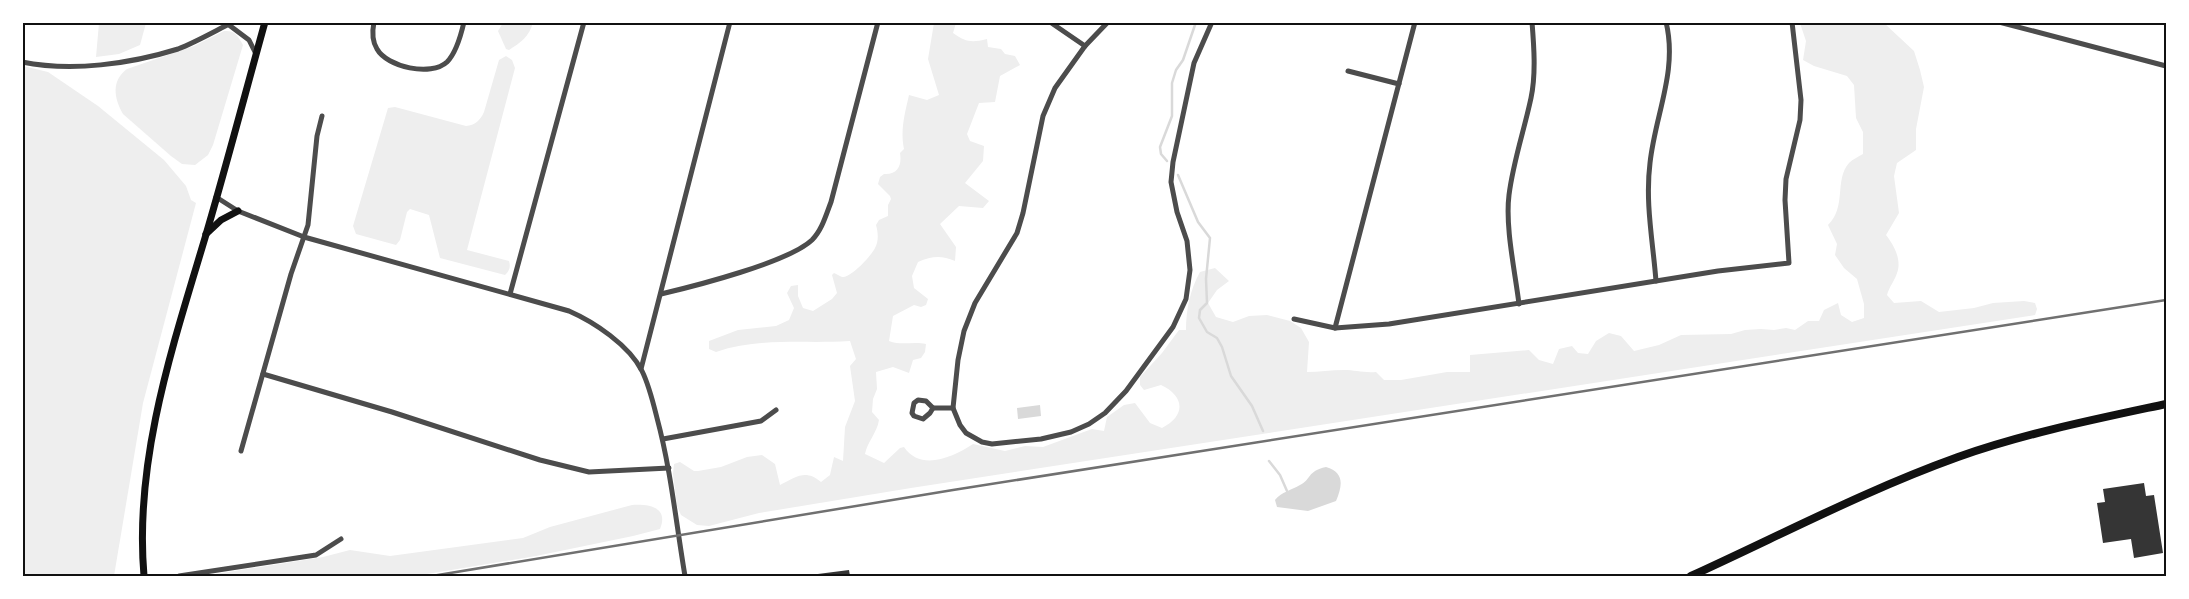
<svg xmlns="http://www.w3.org/2000/svg" width="2189" height="599" font-family="Inter,sans-serif">
  <style>
    .green { fill: #eee }
    .water { fill: #d9d9d9 }
    .lines { fill: none; stroke-linecap: round; stroke-linejoin: round }
    .stream { stroke: #d9d9d9; stroke-width: 2.5 }
    .building { fill: #353535 }
    .minor { stroke: #4c4c4c; stroke-width: 5 }
    .secondary { stroke: #111; stroke-width: 7 }
    .primary { stroke: #111; stroke-width: 8 }
    .rail { stroke: #707070; stroke-width: 2.5 }
    .neatline { fill: none; stroke: #111; stroke-width: 2 }
  </style>
  <rect width="100%" height="100%" fill="#fff"/>
  <g class="green">
    <path d="M533,22C530,36 520,43 509,50L506,49L498,31L503,23Z"/>
    <polygon points="99,23 146,23 140,45 119,54 96,57"/>
    <path d="M934,23H956L953,33C966,42 971,43 987,39L988,47L1001,49L1005,54L1015,56L1020,65L1000,76L995,102L979,103L967,134L970,141L984,146L983,161L965,183L989,201L983,208L959,206L940,224L956,247L955,261C941,255 932,256 918,262L912,276L914,288L928,299L926,305L921,307L914,305L893,316L889,341C902,346 913,341 926,344L925,352L921,358L913,360L909,373L893,367L876,372L877,389L873,399L872,412L879,420C877,433 867,442 865,454L884,463L900,448L904,447C921,472 953,457 973,444L1005,451L1025,446L1043,447L1092,429L1104,431L1107,417L1124,405L1135,403L1150,423L1162,428C1186,416 1185,396 1161,385L1144,390L1140,385V377L1162,353L1179,330H1186C1186,310 1190,290 1200,272L1215,268L1229,281L1217,290L1208,303L1216,317L1233,322L1249,316L1267,315L1290,321L1301,328L1309,342L1307,372C1319,372 1331,370 1344,370C1355,370 1363,373 1376,372L1384,380H1401L1447,372H1470V355L1529,350L1539,360L1553,364L1559,349L1572,346L1578,353L1588,354L1596,341L1609,333L1621,336L1634,351L1659,345L1681,335L1731,334L1745,330L1761,329L1774,330L1786,328L1795,330L1808,321H1819L1824,310L1838,303L1841,315L1852,322L1864,318V304L1857,279L1844,268L1835,255L1837,244L1828,225C1847,207 1834,180 1849,163C1853,159 1858,157 1863,154V132L1856,118L1854,85L1847,76L1814,66L1803,60L1806,41L1800,23H1884L1914,51L1920,70L1924,87L1916,129V150L1897,163L1894,176L1899,213L1886,235C1894,245 1902,260 1897,273C1895,280 1889,287 1887,295L1894,303L1921,301L1939,312L1974,308L1993,303L2024,301L2035,303L2037,309L2035,315L911,488L759,513L709,526L697,525L681,515L677,506L673,474L674,464L680,462L694,471H698L721,467L747,457L762,455L775,464L780,485C797,477 805,469 821,482L830,475L834,457L843,461L845,427L855,401L850,366L856,359L850,341C804,344 760,337 716,352L709,349V341L738,330L776,326L789,320L794,308L787,293L791,286L798,285V296L803,308L813,311L832,299L837,293L832,275L834,273C837,274 839,276 842,277C851,278 871,256 875,248C879,241 878,232 876,225L879,220L888,216V205L891,199L890,196L878,184L880,177L884,174C898,175 902,165 900,153L904,149C900,130 905,113 909,95L927,100L939,95L928,59Z"/>
    <path d="M224,31C235,30 238,36 243,45L213,145L208,155L195,165L182,164L171,156L123,114C114,98 111,81 127,69L194,46Z"/>
    <path d="M506,56L512,60L515,68L467,250L509,261C511,267 509,272 505,275L440,258L429,215L410,209L407,212L400,240L396,245L356,234L353,226L388,108L395,107L466,126C475,125 480,121 484,112L499,60Z"/>
    <polygon points="23,66 48,72 98,106 164,160 186,186 191,200 196,203 143,403 114,576 23,576"/>
    <path d="M632,505C649,504 669,507 660,529L633,536L536,556L415,576H203L323,557L350,550L390,556L523,538L550,527Z"/>
  </g>
  <g class="water">
    <polygon points="1040,405 1041,416 1018,419 1017,408"/>
    <path d="M1326,467C1344,472 1343,485 1336,501L1308,511L1277,507L1275,500C1281,492 1292,490 1300,485C1311,480 1307,471 1326,467Z"/>
  </g>
  <g class="lines">
    <g class="stream">
      <polyline points="1167,161 1161,154 1160,147 1172,116 1172,83 1176,70 1183,60 1196,22"/>
      <polyline points="1178,175 1198,222 1210,238 1206,279 1207,303 1200,310 1199,318 1207,332 1217,338 1222,347 1231,376 1252,406 1263,431"/>
      <polyline points="1269,461 1280,475 1287,491"/>
    </g>
  </g>
  <g class="building">
    <polygon points="2144,483 2146,496 2154,495 2163,553 2134,558 2131,539 2103,543 2097,503 2105,502 2103,489"/>
    <polygon points="849,570 850,576 810,576 810,575"/>
  </g>
  <g class="lines">
    <g class="minor">
      <path d="M374,22C372,32 372,41 377,49C387,67 431,77 447,62C456,53 461,35 464,22"/>
      <polyline points="1050,22 1085,46"/>
      <polyline points="1108,22 1085,46 1055,88 1043,116 1023,213 1017,233 975,303 964,331 958,360 953,408 960,425 966,433 982,442 992,444 1041,439 1071,432 1089,424 1105,413 1126,391 1173,327 1186,299 1190,270 1187,241 1177,212 1171,182 1173,162 1194,63 1212,22"/>
      <polyline points="1999,22 2166,66"/>
      <polyline points="229,25 249,40 256,54"/>
      <path d="M22,62C72,72 130,64 178,49C196,42 215,31 233,22"/>
      <polyline points="1348,71 1399,84"/>
      <path d="M216,197L238,211L304,237L569,311C594,322 629,345 642,371C649,385 653,402 657,418C671,470 676,523 685,576"/>
      <path d="M1656,281C1653,242 1645,203 1650,163C1655,115 1678,71 1666,22"/>
      <polyline points="510,294 584,22"/>
      <path d="M661,294C695,286 789,262 812,240C822,230 826,215 831,202L878,22"/>
      <path d="M1519,304C1515,271 1505,227 1509,195C1513,162 1524,131 1531,98C1536,74 1534,47 1532,22"/>
      <polyline points="1294,319 1335,328 1389,324 1718,271 1789,263 1785,200 1786,179 1800,120 1801,100 1792,22"/>
      <polyline points="1335,328 1415,22"/>
      <polyline points="641,369 730,22"/>
      <polyline points="263,374 392,412 540,460 589,472 669,468"/>
      <polygon points="918,400 926,401 933,408 930,413 923,419 914,416 912,413 914,403"/>
      <polyline points="933,408 953,408"/>
      <polyline points="663,439 761,421 776,410"/>
      <polyline points="241,451 291,274 308,225 317,136 322,116"/>
      <polyline points="179,576 316,555 341,539"/>
    </g>
    <g class="secondary">
      <polyline points="206,234 221,220 238,211"/>
      <path d="M144,576C134,461 172,348 205,238C226,167 245,94 265,22"/>
    </g>
    <path class="primary" d="M1691,576C1779,536 1866,490 1958,457C2026,433 2096,419 2166,404"/>
    <polyline class="rail" points="432,576 953,490 2166,300"/>
  </g>
  <rect width="2189" height="599" fill="none" stroke="#ffffff" stroke-width="48"/>
  <rect x="24" y="24" width="2141" height="551" class="neatline"/>
</svg>
